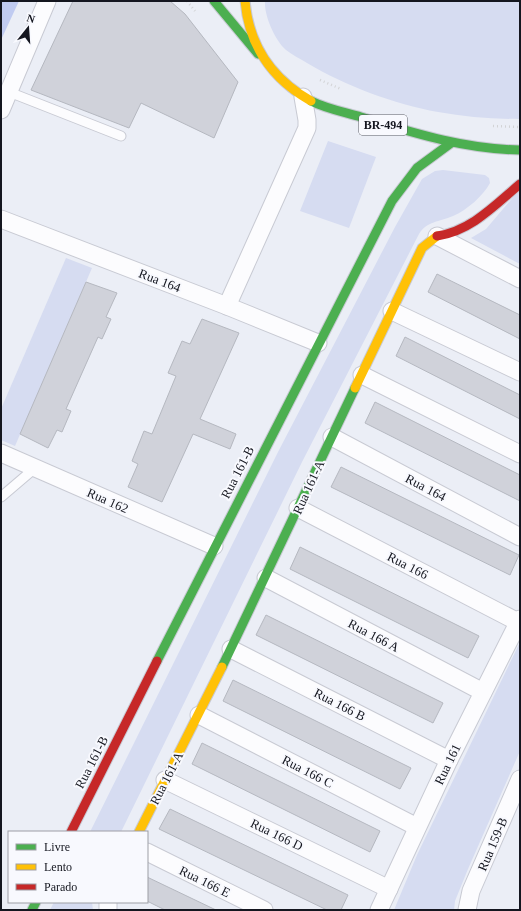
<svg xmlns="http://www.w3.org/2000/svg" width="521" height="911" font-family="Georgia,serif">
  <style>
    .green { fill: #d6dcf1 }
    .water { fill: #c0cbf1 }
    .building { fill: #d0d2da; stroke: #b5b8c0 }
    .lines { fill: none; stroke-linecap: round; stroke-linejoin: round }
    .lane-casing { stroke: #c8cad3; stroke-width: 11 }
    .street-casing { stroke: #c8cad3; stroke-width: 19 }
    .fast-casing { stroke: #c8cad3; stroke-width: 11 }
    .slow-casing { stroke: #c8cad3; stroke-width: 11 }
    .jam-casing { stroke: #c8cad3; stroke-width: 11 }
    .path { stroke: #d2d3d5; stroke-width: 2.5; stroke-dasharray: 1 3; stroke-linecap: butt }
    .lane { stroke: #fcfcfe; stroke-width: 9 }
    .street { stroke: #fcfcfe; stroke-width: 17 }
    .fast { stroke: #4caf50; stroke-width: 9 }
    .slow { stroke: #ffc107; stroke-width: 9 }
    .jam { stroke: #c62828; stroke-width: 9 }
    .labels { text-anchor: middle; stroke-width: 4; stroke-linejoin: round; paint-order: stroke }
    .shield { fill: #f8f9fe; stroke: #585a62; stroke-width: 1 }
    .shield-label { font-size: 12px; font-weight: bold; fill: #14161f }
    .street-label { font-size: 13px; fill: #14161f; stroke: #f8f9fe }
  </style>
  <rect width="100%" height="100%" fill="#ebeef6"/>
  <g class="green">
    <path d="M265,1H520V119C492,119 465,117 438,112C394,104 346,86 307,63C301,59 292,55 286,50C275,40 264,16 265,1Z"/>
    <polygon points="328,141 376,157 349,228 300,211"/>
    <path d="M443,170L485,175L489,178L490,183C483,196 467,210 453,216C439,222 427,221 419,234L302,462L121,832H90L278,452L395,227L422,179L435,171Z"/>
    <polygon points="520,191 520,264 471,238 486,229 515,195"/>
    <polygon points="66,258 92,268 15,446 1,440 1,409"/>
    <polygon points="520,642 520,751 468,869 455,901 454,910 394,910 417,855"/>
    <polygon points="54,902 92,902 93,910 50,910"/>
  </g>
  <polygon class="water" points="1,1 19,1 1,40"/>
  <g class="building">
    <polygon points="73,1 170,1 185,14 238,82 214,138 141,103 129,128 31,90"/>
    <polygon points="437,274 520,315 520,339 428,292"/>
    <polygon points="86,282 117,293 106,317 111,319 102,339 98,337 66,409 71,411 62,432 57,430 48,448 20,434"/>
    <polygon points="202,319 239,333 200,419 236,434 230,449 193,434 162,502 128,487 138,464 132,461 144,431 152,434 176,376 168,373 182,341 190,344"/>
    <polygon points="405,337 520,395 520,419 396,356"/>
    <polygon points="375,402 520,475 520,501 365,423"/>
    <polygon points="341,467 519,555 510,575 331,487"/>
    <polygon points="300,547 479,636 468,658 290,569"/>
    <polygon points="266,615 443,703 433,723 256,635"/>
    <polygon points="233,680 411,768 400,789 223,701"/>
    <polygon points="202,743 380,831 370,852 192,764"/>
    <polygon points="170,809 348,895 341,910 327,910 159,829"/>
    <polygon points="147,877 216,910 165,910 147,901"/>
  </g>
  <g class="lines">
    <g class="lane-casing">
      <g id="lane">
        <polyline points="9,92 121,136"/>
        <polyline points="1,497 35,468"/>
      </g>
    </g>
    <g class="street-casing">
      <g id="street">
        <polyline points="1,110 47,1"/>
        <polyline points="1,219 227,306 318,343"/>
        <polyline points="437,236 520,279"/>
        <polyline points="227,306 307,128 307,120 303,97"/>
        <polyline points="392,311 520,372"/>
        <polyline points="362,375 520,454"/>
        <polyline points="332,437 520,537"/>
        <polyline points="1,453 214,546"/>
        <polyline points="298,508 518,622"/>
        <polyline points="266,578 483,692"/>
        <polyline points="231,649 449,760"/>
        <polyline points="199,715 417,827"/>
        <polyline points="165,780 389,889"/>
        <polyline points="147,852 264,910"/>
        <polyline points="108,910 108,902"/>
        <polyline points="379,910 449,760 520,619"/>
        <polyline points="467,910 471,891 520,779"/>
      </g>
    </g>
    <g class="fast-casing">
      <g id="fast">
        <polyline points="214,1 258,54"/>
        <path d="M311,101C327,109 344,112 361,117C414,133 464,149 520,150"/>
        <polyline points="157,661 392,201 417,168 451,143"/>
        <polyline points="222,667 355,388"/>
        <polyline points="32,910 36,902"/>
      </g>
    </g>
    <g class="slow-casing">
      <g id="slow">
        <path d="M245,1C249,45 272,79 311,101"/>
        <polyline points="355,388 422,248 437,236"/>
        <polyline points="139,832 222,667"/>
      </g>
    </g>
    <g class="jam-casing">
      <g id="jam">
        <path d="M437,236C471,231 495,205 520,184"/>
        <polyline points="71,832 157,661"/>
      </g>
    </g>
    <g class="path">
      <polyline points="187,1 195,11"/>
      <polyline points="320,80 341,89"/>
      <polyline points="493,126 520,127"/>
    </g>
    <use href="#lane" class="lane"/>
    <use href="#street" class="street"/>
    <use href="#fast" class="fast"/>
    <use href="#slow" class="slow"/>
    <use href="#jam" class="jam"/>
  </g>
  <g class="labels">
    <rect class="shield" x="359" y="115" width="48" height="20" rx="3"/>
    <g class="shield-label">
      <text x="383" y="129">BR-494</text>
    </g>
    <g class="street-label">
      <text transform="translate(160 280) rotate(21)" y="5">Rua 164</text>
      <text transform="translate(237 472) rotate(-63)" y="5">Rua 161-B</text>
      <text transform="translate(308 487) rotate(-65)" y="5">Rua 161-A</text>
      <text transform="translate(426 487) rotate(28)" y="5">Rua 164</text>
      <text transform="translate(108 500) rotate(24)" y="5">Rua 162</text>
      <text transform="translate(408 565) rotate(27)" y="5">Rua 166</text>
      <text transform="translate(374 635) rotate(28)" y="5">Rua 166 A</text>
      <text transform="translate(340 704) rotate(27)" y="5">Rua 166 B</text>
      <text transform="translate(91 762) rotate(-63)" y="5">Rua 161-B</text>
      <text transform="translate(447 764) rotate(-64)" y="5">Rua 161</text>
      <text transform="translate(308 771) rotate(27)" y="5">Rua 166 C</text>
      <text transform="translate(166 778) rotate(-63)" y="5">Rua 161-A</text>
      <text transform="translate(277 834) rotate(26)" y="5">Rua 166 D</text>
      <text transform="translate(492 844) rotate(-67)" y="5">Rua 159-B</text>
      <text transform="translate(205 881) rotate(26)" y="5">Rua 166 E</text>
    </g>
  </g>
  <rect width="521" height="911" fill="none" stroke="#14161f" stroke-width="4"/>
  <rect x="8" y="831" width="140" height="72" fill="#f8f9fe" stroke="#9d9ea5"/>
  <rect x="16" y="844" width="20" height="6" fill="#4caf50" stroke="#9d9ea5"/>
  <text x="44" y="851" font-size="12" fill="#14161f">Livre</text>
  <rect x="16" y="864" width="20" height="6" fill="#ffc107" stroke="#9d9ea5"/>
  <text x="44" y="871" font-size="12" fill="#14161f">Lento</text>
  <rect x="16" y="884" width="20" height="6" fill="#c62828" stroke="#9d9ea5"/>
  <text x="44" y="891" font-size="12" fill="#14161f">Parado</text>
  <g transform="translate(28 28) rotate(17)" stroke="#f8f9fe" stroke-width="3" paint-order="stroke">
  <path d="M0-3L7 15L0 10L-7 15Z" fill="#14161f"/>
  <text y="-6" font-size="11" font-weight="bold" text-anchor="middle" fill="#14161f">N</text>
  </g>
</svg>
